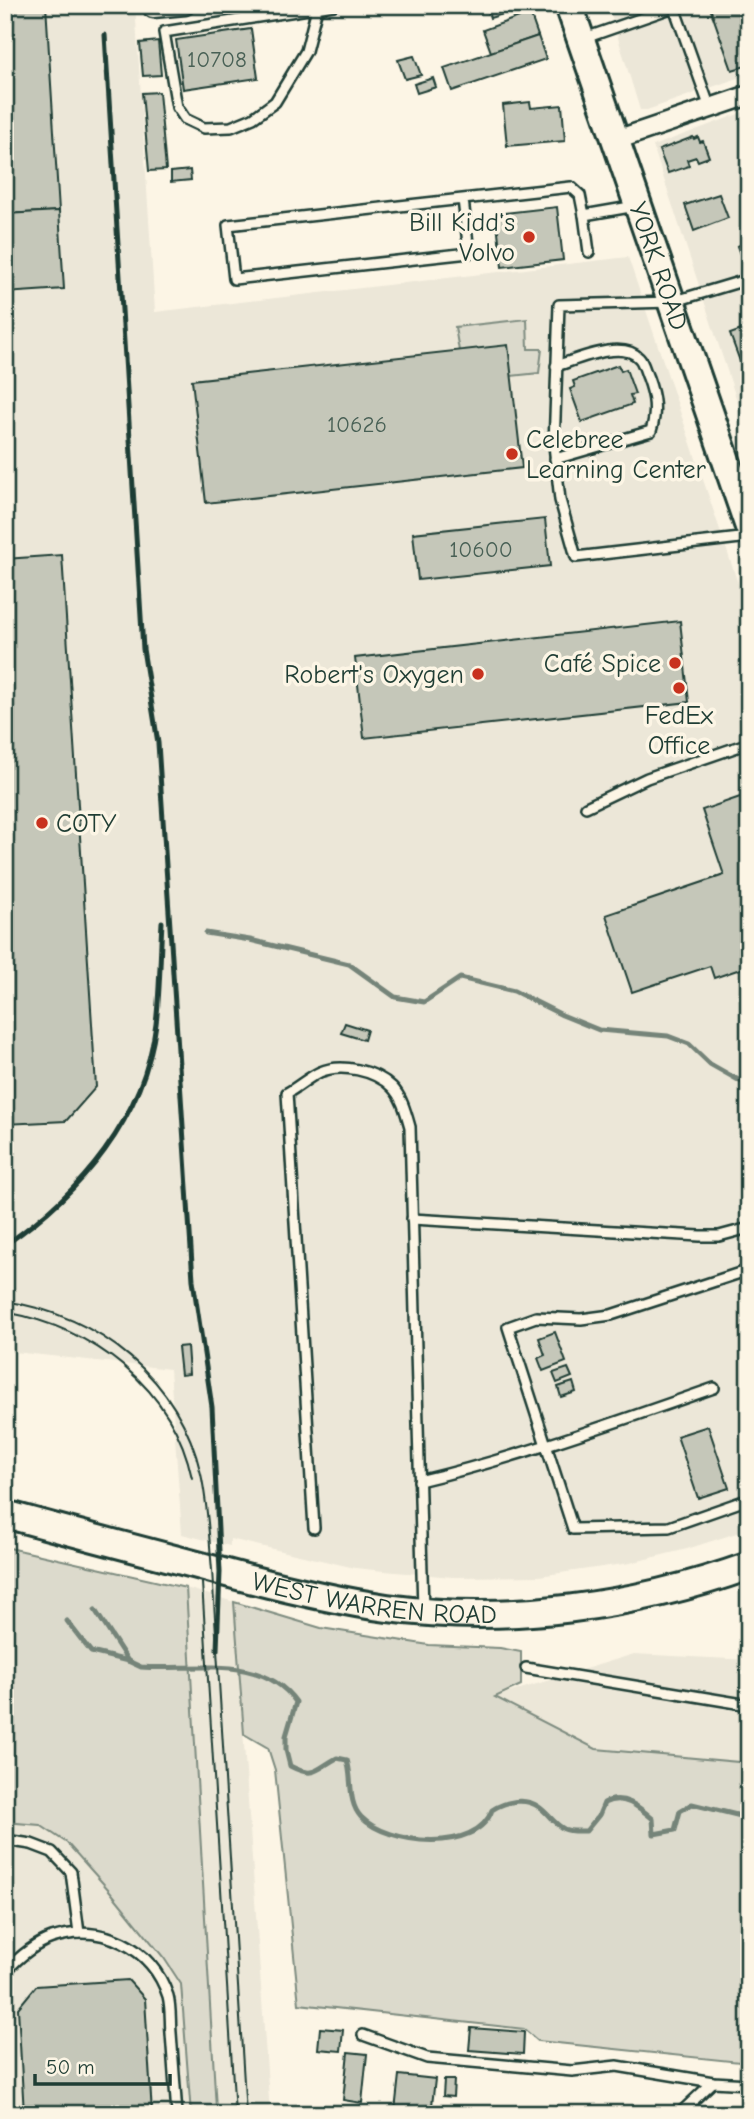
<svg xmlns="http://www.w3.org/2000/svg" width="754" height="2119" font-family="'Comic Neue',sans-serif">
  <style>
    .built { fill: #ece7d8 }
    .green { fill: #dcdacc; stroke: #7e8c80; stroke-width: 2 }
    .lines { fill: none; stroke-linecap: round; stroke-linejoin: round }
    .stream { stroke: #758479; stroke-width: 5 }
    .building { fill: #c5c7b9; stroke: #1f3d34; stroke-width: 2 }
    .service-casing { stroke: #1f3d34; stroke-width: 14 }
    .minor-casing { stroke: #1f3d34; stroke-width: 23 }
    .primary-casing { stroke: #1f3d34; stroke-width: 32 }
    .service { stroke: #fcf5e5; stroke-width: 9 }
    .minor { stroke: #fcf5e5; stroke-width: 18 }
    .primary { stroke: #fcf5e5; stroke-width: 26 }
    .tram { stroke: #1f3d34; stroke-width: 2 }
    .rail { stroke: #1f3d34; stroke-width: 5 }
    .poi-dot { fill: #c8321e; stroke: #fcf5e5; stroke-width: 2.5 }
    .labels { text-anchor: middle; stroke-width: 7; stroke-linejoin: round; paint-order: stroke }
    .number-label { font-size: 23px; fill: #486055 }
    .poi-label { font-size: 26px; fill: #1f3d34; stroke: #fcf5e5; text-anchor: end }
    .street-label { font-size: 26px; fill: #1f3d34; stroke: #fcf5e5 }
  </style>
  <rect width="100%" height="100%" fill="#fcf5e5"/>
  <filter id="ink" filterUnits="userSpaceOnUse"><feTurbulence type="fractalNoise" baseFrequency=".0143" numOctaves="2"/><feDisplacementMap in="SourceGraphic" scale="14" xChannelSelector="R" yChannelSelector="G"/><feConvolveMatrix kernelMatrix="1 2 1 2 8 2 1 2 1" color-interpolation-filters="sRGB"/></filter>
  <g filter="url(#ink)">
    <g class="built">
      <polygon points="5,5 135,5 155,312 628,257 749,616 749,1529 687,1549 630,1563 539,1576 453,1577 384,1571 355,1568 230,1539 230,1546 182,1534 170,1369 5,1351"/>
      <polygon points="608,5 749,5 749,74 647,110 640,110"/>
      <polygon points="749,110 749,437 653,146"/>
      <polygon points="186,1588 234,1602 270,2114 217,2114"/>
      <polygon points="634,1654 749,1660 749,1763 596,1749 494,1697"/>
      <polygon points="5,1822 40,1825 67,1843 109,1890 164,1958 181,1984 191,2114 5,2114 5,1903 8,1892 5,1873"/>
    </g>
    <g class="green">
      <polygon points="527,319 528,349 542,349 539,373 511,376 459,351 455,327"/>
      <polygon points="5,1547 186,1588 216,2109 214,2114 191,2114 181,1984 164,1958 109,1890 67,1843 40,1825 5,1822"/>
      <polygon points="234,1602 321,1628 429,1645 500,1648 521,1652 521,1685 495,1697 596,1749 749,1763 749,2063 538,2041 524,2029 299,2004 275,1770 268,1748 244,1734"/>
    </g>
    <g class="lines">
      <g class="stream">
        <polyline points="206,933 250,940 349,964 395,997 424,1002 460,978 514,991 562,1015 599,1030 668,1036 689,1044 710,1064 749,1086"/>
        <path d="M95,1610L128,1661L141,1667C193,1671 262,1653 296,1702L286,1736V1750L290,1766C315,1779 316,1769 337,1758L347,1760C353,1778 347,1802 361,1817C388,1845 477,1854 492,1810C506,1801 525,1797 539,1807C548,1813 554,1824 564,1829C571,1832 578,1831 586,1831L599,1815L604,1803C623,1793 639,1807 653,1819L654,1834L675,1830L680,1811L692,1804L749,1818"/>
        <polyline points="67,1621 91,1652 128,1661"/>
      </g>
    </g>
    <g class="building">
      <polygon points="5,5 46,5 59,211 5,214"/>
      <polygon points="486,5 529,5 529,6 490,18"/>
      <polygon points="709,5 749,5 749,65 732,70"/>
      <polygon points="530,13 538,36 491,52 483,30"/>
      <polygon points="251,29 258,78 183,89 176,40"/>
      <polygon points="538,36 546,59 452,91 444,68"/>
      <polygon points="158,41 161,75 143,76 140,43"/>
      <polygon points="414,56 421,75 405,79 398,60"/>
      <polygon points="433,78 436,87 417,93 414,84"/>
      <polygon points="159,92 166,170 149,171 142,93"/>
      <polygon points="530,102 531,108 562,105 565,141 507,146 503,105"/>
      <polygon points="693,137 694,139 698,137 700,142 703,141 709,157 698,161 696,157 687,160 689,166 668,173 659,150"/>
      <polygon points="190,170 191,180 171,182 171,172"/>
      <polygon points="719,194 728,218 694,231 685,205"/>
      <polygon points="557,207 563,260 502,267 496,214"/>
      <polygon points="59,211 64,289 5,293 5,214"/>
      <polygon points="749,242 749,264 744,265 737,246"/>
      <polygon points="747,328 749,361 741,364 730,334"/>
      <polygon points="508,345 522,468 206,503 192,380"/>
      <polygon points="618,365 621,371 626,369 635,394 630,395 633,404 582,422 570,389 575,387 573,381"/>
      <polygon points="545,519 550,566 418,580 413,533"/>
      <polygon points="62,555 96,1087 66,1121 5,1124 5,559"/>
      <polygon points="680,621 689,702 364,738 355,658"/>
      <polygon points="749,794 749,966 714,978 710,966 632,992 606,915 724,875 702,810"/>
      <polygon points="345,1023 367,1030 364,1040 341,1033"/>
      <polygon points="555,1332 566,1362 543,1371 538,1358 545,1355 539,1338"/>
      <polygon points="187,1346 189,1374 181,1375 178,1347"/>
      <polygon points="568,1368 572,1377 557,1383 553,1373"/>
      <polygon points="573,1382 576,1392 561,1397 558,1387"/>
      <polygon points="708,1426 729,1488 698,1498 677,1436"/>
      <polygon points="128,1980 145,1999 152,2114 24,2114 18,2008 36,1986"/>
      <polygon points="320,2028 343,2030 341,2051 318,2049"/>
      <polygon points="471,2028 524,2032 523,2054 469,2050"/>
      <polygon points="348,2052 367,2054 362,2103 343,2100"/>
      <polygon points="399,2075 435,2079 431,2114 395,2111"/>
      <polygon points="444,2080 454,2080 453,2097 443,2096"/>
    </g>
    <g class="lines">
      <g class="service-casing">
        <g id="service">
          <polyline points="317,8 306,51 275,102 253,118 231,127 204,128 185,119 177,107 164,32 334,5"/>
          <polyline points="582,39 674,7 710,108"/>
          <polyline points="463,199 469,253 234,279 228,225 571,187 580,195 584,215 636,206"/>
          <polyline points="584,215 589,252"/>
          <polyline points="749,279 672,302 559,305 554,445 560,500 576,557 749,537"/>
          <path d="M555,459L651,431C657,412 655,397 648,378C645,372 644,363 639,358C622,339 576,360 556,366"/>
          <polyline points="586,807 647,778 749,743"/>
          <polyline points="412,1219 700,1236 719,1236 749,1228"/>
          <polyline points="749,1270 611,1315 581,1319 536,1317 508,1327 573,1529 669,1527 749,1499"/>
          <path d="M419,1481C520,1457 616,1422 714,1388"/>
          <path d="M314,1528L287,1093C298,1087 309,1077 320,1072C341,1063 375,1070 392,1087C402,1097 406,1113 410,1127L423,1610"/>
          <polyline points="526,1668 749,1705"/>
          <polyline points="5,1840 31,1844 52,1852 71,1872 79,1933"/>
          <path d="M5,1972C18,1958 34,1944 52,1938C101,1922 152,1947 168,1996C171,2007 170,2022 171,2033C173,2060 175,2087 177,2114"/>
          <polyline points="363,2035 427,2058 572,2071 617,2066 713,2082 749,2084"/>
          <polyline points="679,2114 713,2082"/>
        </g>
      </g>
      <g class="minor-casing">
        <g id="minor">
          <polyline points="153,8 185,5"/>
          <polyline points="616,140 749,95"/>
        </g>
      </g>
      <g class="primary-casing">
        <g id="primary">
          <path id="s1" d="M569,5L749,527"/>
          <path id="s2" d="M5,1514C70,1532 136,1549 201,1566C262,1583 324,1599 387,1608C508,1624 635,1607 749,1566"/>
        </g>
      </g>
      <use href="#service" class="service"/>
      <use href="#minor" class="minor"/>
      <use href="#primary" class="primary"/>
      <g class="tram">
        <path d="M5,1301C100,1316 179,1378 201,1474C208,1505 209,1538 212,1570L246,2114"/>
        <path d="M5,1312C93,1328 173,1387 192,1478"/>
        <polyline points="202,1583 235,2114"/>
      </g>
      <g class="rail">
        <polyline points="105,35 143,649 158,743 193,1280 212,1407 220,1572 217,1650"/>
        <path d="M5,1245C81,1193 144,1119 156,1024C160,991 160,956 162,922"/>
      </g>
    </g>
  </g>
  <g class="poi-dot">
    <circle cx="529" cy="237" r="7"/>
    <circle cx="512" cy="454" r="7"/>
    <circle cx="675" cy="663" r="7"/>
    <circle cx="478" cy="674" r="7"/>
    <circle cx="679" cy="688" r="7"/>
    <circle cx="42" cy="823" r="7"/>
  </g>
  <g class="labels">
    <g class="number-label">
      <text x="217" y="67">10708</text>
      <text x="357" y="432">10626</text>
      <text x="481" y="557">10600</text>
    </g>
    <g class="poi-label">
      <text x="515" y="231">Bill Kidd's<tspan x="515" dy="30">Volvo</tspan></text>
      <text x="526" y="448" text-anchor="start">Celebree<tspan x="526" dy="30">Learning Center</tspan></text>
      <text x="661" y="672">Café Spice</text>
      <text x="464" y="683">Robert's Oxygen</text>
      <text x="679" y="724" text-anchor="middle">FedEx<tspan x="679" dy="30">Office</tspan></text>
      <text x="56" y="832" text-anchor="start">COTY</text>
    </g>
    <g class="street-label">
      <text dy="9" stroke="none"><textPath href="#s1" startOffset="276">YORK ROAD</textPath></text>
      <text dy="9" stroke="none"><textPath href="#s2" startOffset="380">WEST WARREN ROAD</textPath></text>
    </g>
  </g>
  <rect width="754" height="2119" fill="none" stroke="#fcf5e5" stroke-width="28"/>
  <rect x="14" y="14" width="726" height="2091" fill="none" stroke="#1f3d34" stroke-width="2.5" filter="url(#ink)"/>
  <path d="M35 2074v10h135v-10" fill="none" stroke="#1f3d34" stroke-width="3.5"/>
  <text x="46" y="2074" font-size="21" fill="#1f3d34" stroke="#fcf5e5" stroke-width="5" paint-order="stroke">50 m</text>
</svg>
